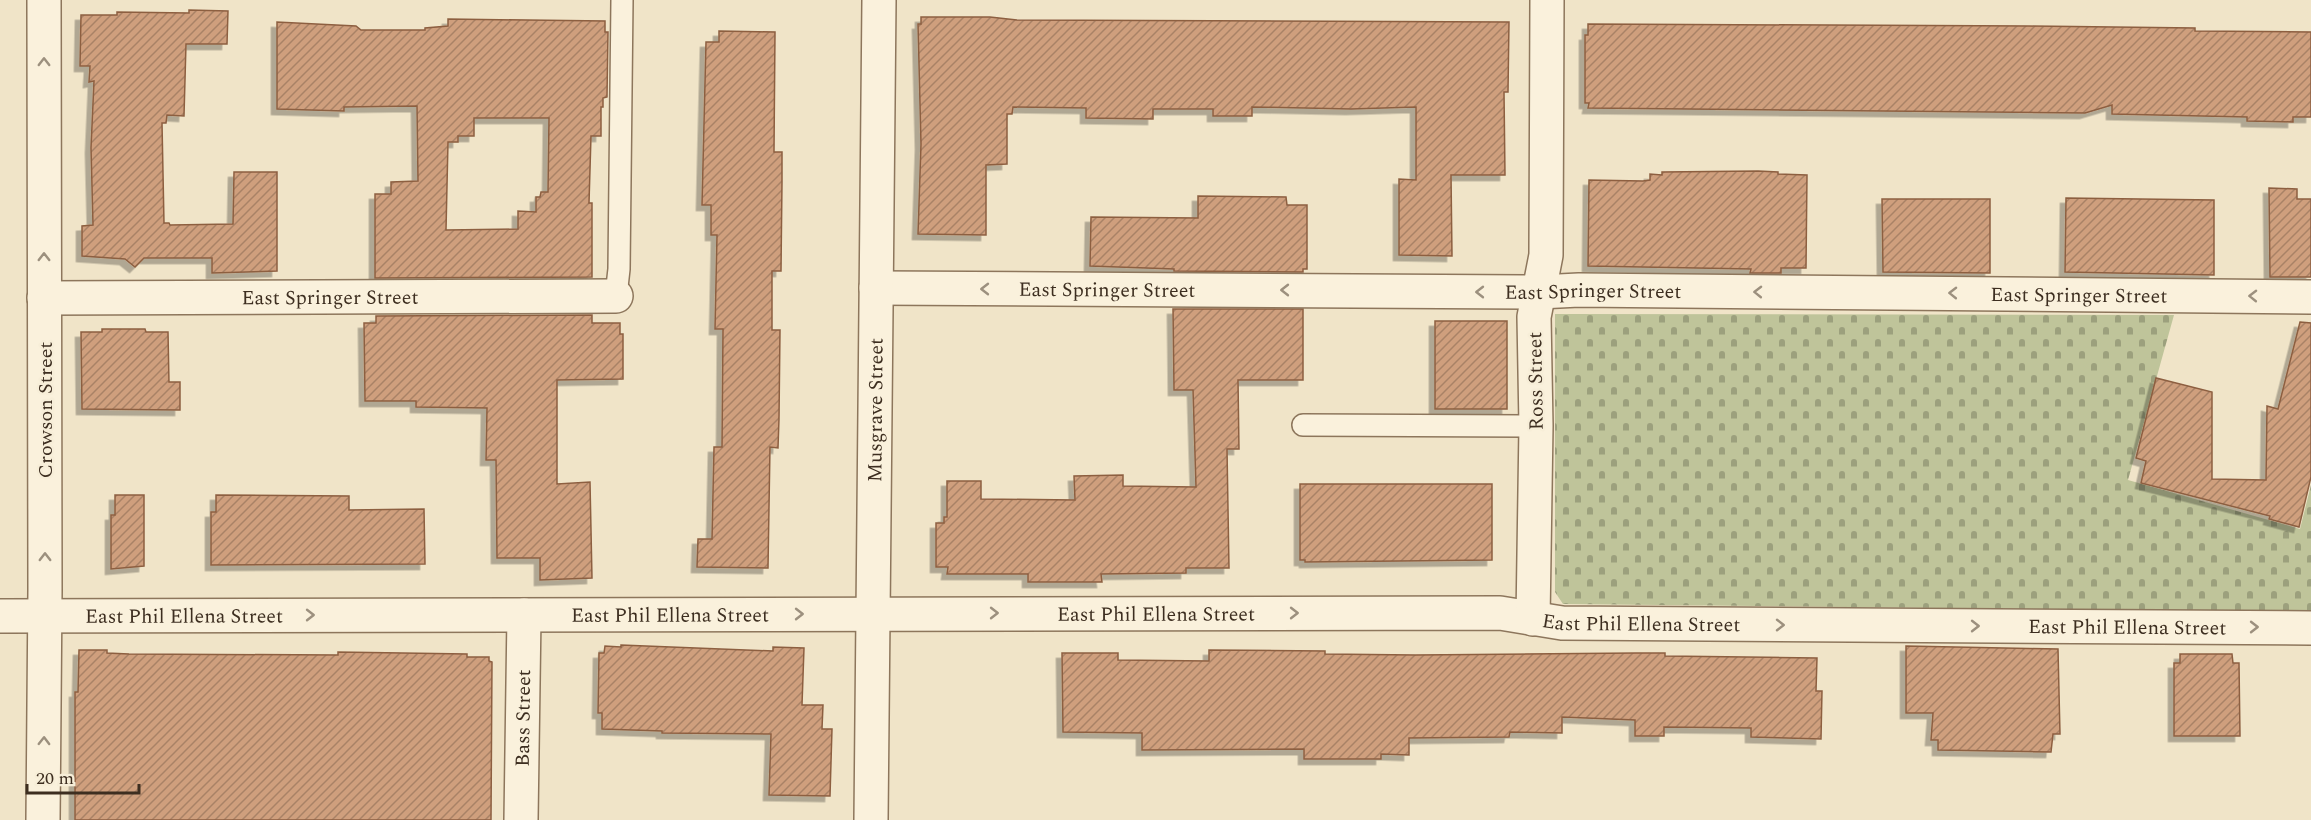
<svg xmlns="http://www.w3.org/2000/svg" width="2311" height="820" font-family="Spectral,serif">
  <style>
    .cemetery { fill: url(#cemetery-stones) }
    .building { fill: url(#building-hatch); stroke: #8d5f41; stroke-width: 1.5; fill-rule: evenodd; filter: url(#shadow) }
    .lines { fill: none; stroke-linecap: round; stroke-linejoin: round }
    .service-casing { stroke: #8d765c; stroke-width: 24 }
    .minor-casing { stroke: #8d765c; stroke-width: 36 }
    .service { stroke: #faf1dc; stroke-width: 21 }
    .minor { stroke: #faf1dc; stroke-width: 33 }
    .oneway { stroke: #9c907e }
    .labels { text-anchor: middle; stroke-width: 5; stroke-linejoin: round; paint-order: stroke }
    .street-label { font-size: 20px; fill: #3d2e20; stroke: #f7eed8 }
  </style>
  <defs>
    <pattern id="cemetery-stones" width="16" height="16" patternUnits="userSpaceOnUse" patternTransform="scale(1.5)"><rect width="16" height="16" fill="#bfc49a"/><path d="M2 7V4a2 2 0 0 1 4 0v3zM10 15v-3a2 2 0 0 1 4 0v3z" fill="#9ca07d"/></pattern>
    <pattern id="building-hatch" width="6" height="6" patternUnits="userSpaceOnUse" patternTransform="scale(1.5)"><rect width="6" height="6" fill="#cf9f7d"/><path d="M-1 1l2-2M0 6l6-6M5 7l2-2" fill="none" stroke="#a98266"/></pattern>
    <filter id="shadow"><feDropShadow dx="-5.5" dy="5.5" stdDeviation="0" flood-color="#0004"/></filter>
  </defs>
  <rect width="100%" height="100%" fill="#f0e4c8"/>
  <polygon class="cemetery" points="1555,314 2174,315 2128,480 2300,529 2311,485 2311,612 1563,604 1555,592"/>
  <g class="building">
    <polygon points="189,10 228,11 227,44 186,44 184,116 167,115 166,123 162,123 164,223 169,223 170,225 233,224 234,172 277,172 277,271 212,273 212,258 144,258 135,267 125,259 82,256 82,226 93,225 91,148 94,81 89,82 90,66 80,66 81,15 117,15 117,12 189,13"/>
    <polygon points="921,17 990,17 1017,20 1509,22 1508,92 1504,92 1505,175 1451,175 1452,256 1399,255 1399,179 1416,180 1416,107 1351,109 1252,107 1252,116 1213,116 1213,109 1153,109 1153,119 1086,118 1086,108 1013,107 1012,114 1007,114 1007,164 986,165 986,235 918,234 921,144 918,24 921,24"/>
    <path d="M448,19L605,21V32H608L607,97L603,98V107H601V136H591L589,203H592V277L375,278V194H391V182L418,181L417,106L344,107V111L277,109V22L356,26L361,30H425V28L448,26ZM474,118H549L548,192H541L540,197H536V212L518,211V229L446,230L448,142H458V136H474Z"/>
    <polygon points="1588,24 2029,26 2195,28 2195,31 2311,32 2311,117 2293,117 2293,122 2247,121 2247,117 2112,114 2112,105 2085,113 1588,108 1589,103 1585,103 1585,35 1588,35"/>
    <polygon points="719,31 775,32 774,152 782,152 782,182 781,271 772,271 772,330 780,330 779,419 778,448 770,447 768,568 697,567 698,539 712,539 714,447 722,447 723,329 715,329 717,235 711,235 711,205 702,205 706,42 719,42"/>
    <polygon points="1758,171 1778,172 1778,174 1807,175 1806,268 1781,268 1781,273 1750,273 1751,269 1588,266 1589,180 1643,181 1650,180 1650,174 1662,175 1662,172"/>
    <polygon points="2269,188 2297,189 2297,199 2311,199 2311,277 2270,277"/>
    <polygon points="1198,196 1286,197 1287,205 1307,205 1307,269 1303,269 1303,272 1174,271 1174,269 1090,266 1091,217 1198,218"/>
    <polygon points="2066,198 2214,200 2214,275 2065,272"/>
    <polygon points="1882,199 1990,199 1990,273 1883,272"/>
    <polygon points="1173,309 1303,309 1303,380 1238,380 1239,449 1227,449 1229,568 1186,568 1186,573 1101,574 1102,582 1028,582 1028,574 947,574 948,567 936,567 936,523 944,523 944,517 947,517 947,481 981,481 981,499 1075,500 1074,476 1123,475 1123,486 1196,487 1193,390 1174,390"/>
    <polygon points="592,315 592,323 620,323 620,334 623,334 623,379 557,380 557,484 590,482 592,578 540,580 540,558 497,558 496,460 486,460 487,408 416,407 416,401 365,401 364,323 376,323 376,316"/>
    <rect x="1435" y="321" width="72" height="88"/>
    <polygon points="2300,322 2311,323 2311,477 2299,527 2269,519 2270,516 2141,483 2146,461 2136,458 2156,378 2212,392 2212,479 2266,480 2267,406 2278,409"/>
    <polygon points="102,329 145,329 146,332 168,332 169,382 180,382 180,410 82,409 81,332 102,332"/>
    <polygon points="1300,484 1492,484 1492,560 1305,562 1305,560 1300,560"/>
    <polygon points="115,495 144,495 144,566 111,569 111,515 115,515"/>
    <polygon points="216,495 349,496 349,510 424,509 425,564 211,565 211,512 216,512"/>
    <polygon points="621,645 773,651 773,647 804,648 802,705 823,705 822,729 832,729 830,796 769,795 771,734 662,733 662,731 602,729 602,713 598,713 599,653 604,653 605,646 621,647"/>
    <polygon points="1906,646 2058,649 2060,734 2053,734 2051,752 1938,750 1938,740 1931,740 1933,713 1906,713"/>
    <polygon points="79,650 107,650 107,653 129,654 338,655 338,652 467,654 467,657 489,657 489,661 492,662 491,820 75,820 75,692 78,692"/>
    <polygon points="1209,650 1325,651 1325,654 1415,655 1636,653 1665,653 1665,656 1817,658 1816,691 1822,691 1821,739 1751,737 1751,728 1664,727 1664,736 1635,736 1635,720 1562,717 1562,733 1510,732 1509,737 1409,738 1409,755 1381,754 1381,759 1304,759 1304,749 1142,750 1142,733 1063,732 1062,653 1118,653 1118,660 1209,661"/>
    <polygon points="2180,654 2232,654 2233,663 2239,663 2240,736 2174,736 2174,663 2180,663"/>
  </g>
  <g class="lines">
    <g class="service-casing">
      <g id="service">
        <polyline points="616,296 619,269 622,0"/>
        <polyline points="1303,425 1536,426"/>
      </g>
    </g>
    <g class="minor-casing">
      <g id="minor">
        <path id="s1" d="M876,288L1539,292L1579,290L2311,297"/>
        <path id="s2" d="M44,298L616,296"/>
        <path id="s3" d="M0,616L1500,613L1562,623L2311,628"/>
        <polyline points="1533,619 1536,426 1534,317 1546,255 1547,0"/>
        <polyline points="43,820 45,590 44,0"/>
        <path id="s4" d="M521,820L524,615"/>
        <path id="s5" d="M871,820L879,0"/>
      </g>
    </g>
    <use href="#service" class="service"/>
    <use href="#minor" class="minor"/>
  </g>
  <defs><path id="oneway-chevron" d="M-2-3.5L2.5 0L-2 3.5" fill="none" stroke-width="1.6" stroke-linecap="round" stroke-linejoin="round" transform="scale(1.5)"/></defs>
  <g class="oneway">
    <use href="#oneway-chevron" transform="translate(44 62) rotate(-90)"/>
    <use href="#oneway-chevron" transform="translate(44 257) rotate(-90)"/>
    <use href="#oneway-chevron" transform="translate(985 289) rotate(-180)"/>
    <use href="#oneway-chevron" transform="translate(1285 290) rotate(-180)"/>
    <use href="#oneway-chevron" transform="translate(1480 292) rotate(-180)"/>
    <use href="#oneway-chevron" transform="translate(1758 292) rotate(-179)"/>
    <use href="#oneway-chevron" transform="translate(1953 293) rotate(-179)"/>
    <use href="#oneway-chevron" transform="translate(2253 296) rotate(-179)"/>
    <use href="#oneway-chevron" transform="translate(45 557) rotate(-90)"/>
    <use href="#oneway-chevron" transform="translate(994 613)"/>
    <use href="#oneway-chevron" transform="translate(1294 613)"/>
    <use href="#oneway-chevron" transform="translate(799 614)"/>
    <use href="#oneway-chevron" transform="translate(310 615)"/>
    <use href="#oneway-chevron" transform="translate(1780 625)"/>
    <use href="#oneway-chevron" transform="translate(1975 626)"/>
    <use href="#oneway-chevron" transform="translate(2254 627)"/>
    <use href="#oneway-chevron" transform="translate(44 741) rotate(-89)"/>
  </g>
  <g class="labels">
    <g class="street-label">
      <text dy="7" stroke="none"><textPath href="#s1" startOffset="231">East Springer Street</textPath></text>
      <text dy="7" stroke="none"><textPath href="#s1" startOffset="717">East Springer Street</textPath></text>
      <text dy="7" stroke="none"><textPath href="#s1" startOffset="1203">East Springer Street</textPath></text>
      <text dy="7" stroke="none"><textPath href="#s2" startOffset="286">East Springer Street</textPath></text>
      <text transform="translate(1535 381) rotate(-91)" y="7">Ross Street</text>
      <text transform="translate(45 410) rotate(-90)" y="7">Crowson Street</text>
      <text dy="7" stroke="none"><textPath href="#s5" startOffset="410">Musgrave Street</textPath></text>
      <text dy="7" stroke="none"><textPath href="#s3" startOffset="1156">East Phil Ellena Street</textPath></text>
      <text dy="7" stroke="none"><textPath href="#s3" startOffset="670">East Phil Ellena Street</textPath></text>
      <text dy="7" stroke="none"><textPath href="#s3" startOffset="184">East Phil Ellena Street</textPath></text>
      <text dy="7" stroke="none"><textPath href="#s3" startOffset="1642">East Phil Ellena Street</textPath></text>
      <text dy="7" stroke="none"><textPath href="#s3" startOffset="2128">East Phil Ellena Street</textPath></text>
      <text dy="7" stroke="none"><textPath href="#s4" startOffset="102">Bass Street</textPath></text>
    </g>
  </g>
  <path d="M27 784v9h112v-9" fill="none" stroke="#3d2e20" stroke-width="3"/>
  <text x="36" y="784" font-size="18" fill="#3d2e20" stroke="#f7eed8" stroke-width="4.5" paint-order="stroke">20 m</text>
</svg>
